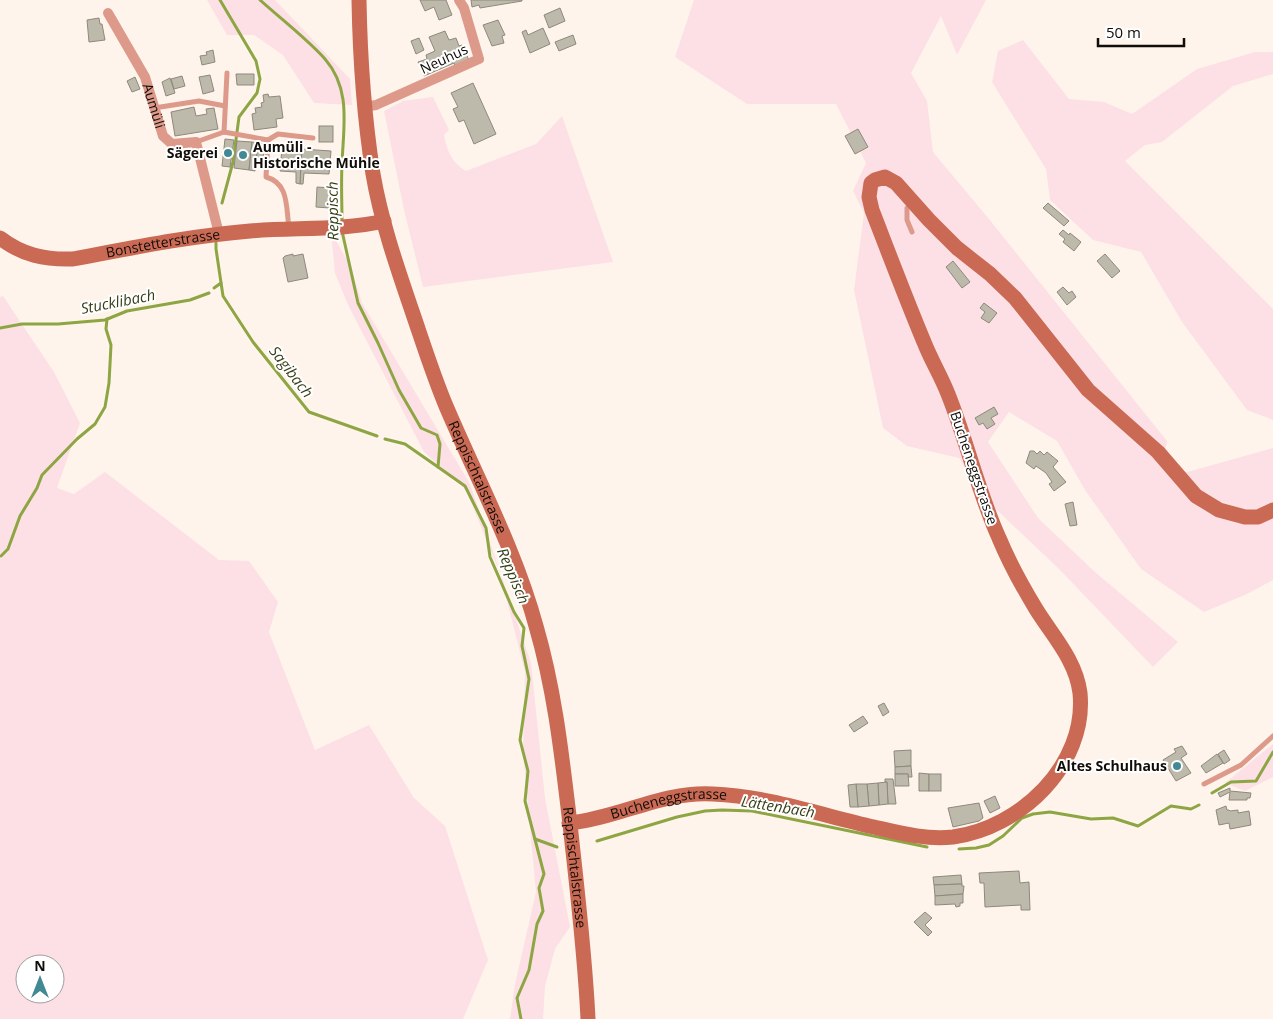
<svg xmlns="http://www.w3.org/2000/svg" width="1273" height="1019" font-family="'Open Sans',sans-serif">
  <style>
    .green { fill: #fce0e5; fill-rule: evenodd }
    .lines { fill: none; stroke-linecap: round; stroke-linejoin: round }
    .stream { stroke: #8ea543; stroke-width: 3 }
    .building { fill: #bdb9ab; stroke: #8e897c }
    .lane { stroke: #dd9a8a; stroke-width: 5 }
    .street { stroke: #dd9a8a; stroke-width: 10 }
    .secondary { stroke: #cb6a54; stroke-width: 15 }
    .poi-dot { fill: #428993; stroke: #fff; stroke-width: 2 }
    .labels { text-anchor: middle; stroke-width: 4; stroke-linejoin: round; paint-order: stroke }
    .street-label { font-size: 14px; fill: #100c08; stroke: #fff }
    .poi-label { font-size: 14px; font-weight: bold; fill: #100c08; stroke: #fff; text-anchor: end }
    .water-label { font-size: 15px; font-style: italic; fill: #363f17; stroke: #fff }
  </style>
  <rect width="100%" height="100%" fill="#fef4eb"/>
  <g class="green">
    <polygon points="207,0 275,0 350,79 352,105 314,103 283,55 254,35 227,35"/>
    <polygon points="694,0 986,0 957,55 941,16 911,73 927,101 933,152 989,219 1167,441 1165,451 1184,473 1273,448 1273,580 1247,594 1204,612 1141,569 1085,490 1057,441 1009,412 988,442 1038,518 1095,572 1178,642 1153,667 1059,569 982,496 959,458 907,446 883,428 854,290 864,213 853,191 866,163 836,104 747,104 675,57"/>
    <polygon points="1023,40 1069,99 1104,102 1132,114 1197,69 1255,52 1273,52 1273,74 1233,86 1162,142 1145,145 1125,161 1273,309 1273,420 1247,410 1182,322 1141,252 1093,240 1050,200 1046,169 992,82 998,51"/>
    <path d="M433,97L449,130L444,135C447,151 452,163 466,171L536,144L562,116L613,262L423,287L404,210L384,111L403,101Z"/>
    <polygon points="331,232 350,265 362,303 470,484 531,663 545,798 570,927 555,949 545,986 543,1019 510,1019 515,984 536,892 523,752 525,672 500,573 466,490 424,452 348,305 335,273"/>
    <path d="M3,296L54,372L80,423L57,488L74,494L105,472L219,560L249,561L278,602L269,632L315,750L369,725L414,798L445,826L488,960L463,1019H0V297ZM25,964H55V994H25Z"/>
    <polygon points="1273,744 1273,777 1245,791 1225,783"/>
  </g>
  <g class="lines">
    <g class="stream">
      <polyline points="220,0 256,61 260,79 257,93 239,117 233,162 222,203"/>
      <path d="M260,0C281,19 307,39 325,59C352,90 343,128 342,165C341,184 342,203 342,222"/>
      <polyline points="342,231 358,303 378,343 399,390 421,428 437,435 440,444 438,467 465,486 486,528 490,557 514,612 524,628 522,646 529,679 520,740 528,771 525,801 544,874 539,888 543,911 537,924 529,970 517,998 521,1019"/>
      <polyline points="216,243 216,249 223,296 253,342 309,412 377,436"/>
      <polyline points="214,288 221,283"/>
      <polyline points="0,328 22,324 58,324 105,320 127,311 190,300 209,293"/>
      <polyline points="385,439 405,444 438,467"/>
      <polyline points="1,556 8,549 20,516 37,488 42,475 77,439 95,424 105,407 109,383 111,345 106,329 107,319"/>
      <polyline points="1212,793 1231,782 1256,781 1273,752"/>
      <polyline points="535,839 557,847"/>
      <polyline points="597,841 677,817 705,811 722,810 752,811 927,847"/>
      <polyline points="959,849 976,848 989,845 1003,836 1022,818 1033,814 1050,812 1091,819 1113,818 1138,826 1171,806 1191,809 1199,805"/>
    </g>
  </g>
  <g class="building">
    <polygon points="420,0 446,0 452,15 439,20 434,7 425,11"/>
    <polygon points="471,0 522,0 522,1 480,8 479,5 472,7"/>
    <polygon points="560,8 565,21 549,28 544,15"/>
    <polygon points="99,18 100,24 102,24 105,40 89,42 87,20"/>
    <polygon points="498,20 505,35 502,36 504,43 492,46 483,25"/>
    <polygon points="543,28 550,44 530,53 522,32 526,30 528,35"/>
    <polygon points="445,31 449,40 456,38 459,46 462,45 469,60 455,66 454,63 424,76 418,62 427,59 426,55 435,51 429,37"/>
    <polygon points="573,35 576,44 559,51 555,42"/>
    <polygon points="419,38 424,50 416,54 411,41"/>
    <polygon points="213,50 215,62 202,65 200,56 207,55 206,52"/>
    <polygon points="236,74 254,74 254,85 237,85"/>
    <polygon points="210,75 214,91 203,94 199,77"/>
    <polygon points="182,76 185,86 174,89 171,79"/>
    <polygon points="135,77 140,89 132,92 127,81"/>
    <polygon points="170,78 175,93 166,96 162,82"/>
    <polygon points="473,83 496,134 474,144 464,120 459,122 453,109 458,107 451,93"/>
    <polygon points="268,94 269,97 280,96 283,118 276,119 277,127 254,130 252,114 256,113 255,108 262,107 261,103 264,102 263,95"/>
    <polygon points="194,107 196,116 207,114 206,109 214,108 218,129 175,136 171,112"/>
    <rect x="319" y="126" width="14" height="16"/>
    <polygon points="858,129 868,147 855,154 845,136"/>
    <polygon points="225,139 234,140 230,167 222,166"/>
    <polygon points="237,141 252,142 249,170 234,168"/>
    <polygon points="252,142 258,143 255,171 249,170"/>
    <polygon points="258,143 264,144 263,163 259,162 259,164 256,163"/>
    <polygon points="282,148 302,149 301,160 281,159"/>
    <polygon points="302,149 331,151 329,174 304,173 303,184 300,184"/>
    <polygon points="281,159 301,160 300,184 296,183 296,172 280,171"/>
    <polygon points="317,187 331,188 330,208 316,207"/>
    <polygon points="1048,203 1069,221 1064,226 1043,208"/>
    <polygon points="1063,230 1069,235 1070,233 1081,242 1074,251 1063,242 1065,239 1059,234"/>
    <polygon points="293,254 293,256 303,254 308,278 288,282 283,258 285,256"/>
    <polygon points="1105,254 1120,271 1112,278 1097,261"/>
    <polygon points="953,261 970,282 962,288 946,267"/>
    <polygon points="1063,287 1069,293 1072,291 1076,297 1067,305 1057,292"/>
    <polygon points="984,303 997,313 989,323 981,318 985,312 980,308"/>
    <polygon points="994,407 998,414 991,418 995,424 987,429 983,423 979,425 975,418"/>
    <polygon points="1030,451 1034,451 1037,454 1040,451 1044,455 1047,452 1058,461 1053,467 1066,482 1054,491 1049,484 1052,482 1046,473 1036,466 1034,469 1026,463"/>
    <polygon points="1073,502 1077,525 1070,526 1065,504"/>
    <polygon points="884,703 889,712 883,716 878,706"/>
    <polygon points="863,716 868,723 854,732 849,725"/>
    <polygon points="1182,746 1187,754 1181,758 1191,773 1176,781 1163,760 1176,752 1174,749"/>
    <polygon points="911,750 911,766 895,767 894,751"/>
    <polygon points="1224,750 1230,760 1224,764 1218,754"/>
    <polygon points="1217,754 1223,763 1206,773 1201,766"/>
    <polygon points="911,766 912,777 908,777 908,774 895,774 895,767"/>
    <polygon points="919,773 929,774 929,791 919,791"/>
    <polygon points="895,774 908,774 909,786 895,786"/>
    <rect x="929" y="774" width="12" height="17"/>
    <polygon points="885,779 893,779 896,804 888,804 887,782 885,782"/>
    <polygon points="887,782 888,804 879,805 878,783"/>
    <polygon points="878,783 879,805 869,806 867,784"/>
    <polygon points="856,784 867,784 869,806 858,807"/>
    <polygon points="856,784 858,807 850,807 848,785"/>
    <polygon points="1230,788 1230,791 1251,793 1250,798 1247,798 1247,800 1229,800 1230,792 1220,797 1218,793"/>
    <polygon points="995,796 1000,808 990,813 984,801"/>
    <polygon points="979,803 983,818 979,821 953,827 948,808"/>
    <polygon points="1226,806 1227,810 1229,810 1230,811 1238,810 1238,813 1249,811 1251,825 1230,829 1229,823 1219,825 1216,810"/>
    <polygon points="1019,871 1020,883 1029,882 1030,910 1021,910 1021,905 985,907 984,883 980,883 979,873"/>
    <polygon points="961,875 962,884 934,885 933,877"/>
    <polygon points="962,884 962,886 964,886 963,894 935,896 934,885"/>
    <polygon points="963,894 963,903 960,903 960,906 956,907 955,904 935,905 935,896"/>
    <polygon points="925,912 932,918 925,925 932,932 928,936 914,922"/>
  </g>
  <g class="lines">
    <g class="lane">
      <polyline points="154,108 199,101 225,106"/>
      <polyline points="224,132 227,73"/>
      <path d="M268,140L266,177C289,183 286,207 289,228"/>
      <polyline points="196,142 224,132 268,140 278,134 313,138"/>
      <polyline points="911,204 907,208 907,220 912,232"/>
      <polyline points="1204,784 1241,765 1273,736"/>
    </g>
    <g class="street">
      <path id="s1" d="M108,13L145,77L163,136L172,144L196,142L219,234"/>
      <polyline points="364,107 376,105 479,59 464,8 459,0"/>
    </g>
    <g class="secondary">
      <path id="s2" d="M359,0C360,58 364,116 373,174C381,221 397,267 412,311C423,343 433,375 446,406C477,479 515,549 536,626C555,691 562,757 570,824C577,889 585,954 588,1019"/>
      <path id="s3" d="M0,238C22,255 45,260 73,259C132,248 190,236 250,231C294,227 341,231 384,221"/>
      <path id="s4" d="M569,823C619,818 662,791 713,794C767,796 821,815 874,827C900,833 926,840 953,837C1020,828 1087,765 1080,693C1076,660 1052,635 1036,609C1022,586 1009,562 999,538C978,492 967,441 948,394C941,376 931,360 924,342C906,299 889,254 872,210L869,197L871,183L875,180L885,177L896,183L929,220L957,248L990,274L1015,298L1088,390L1158,452L1196,496L1219,510L1245,517H1258L1273,510"/>
    </g>
  </g>
  <g class="poi-dot">
    <circle cx="228" cy="153" r="5"/>
    <circle cx="243" cy="155" r="5"/>
    <circle cx="1177" cy="766" r="5"/>
  </g>
  <g class="labels">
    <g class="street-label">
      <text transform="translate(444 59) rotate(-25)" y="5">Neuhus</text>
      <text dy="5" stroke="none"><textPath href="#s1" startOffset="104">Aumüli</textPath></text>
      <text dy="5" stroke="none"><textPath href="#s3" startOffset="169">Bonstetterstrasse</textPath></text>
      <text transform="translate(974 468) rotate(71)" y="5">Bucheneggstrasse</text>
      <text dy="5" stroke="none"><textPath href="#s2" startOffset="496">Reppischtalstrasse</textPath></text>
      <text dy="5" stroke="none"><textPath href="#s4" startOffset="102">Bucheneggstrasse</textPath></text>
      <text dy="5" stroke="none"><textPath href="#s2" startOffset="901">Reppischtalstrasse</textPath></text>
    </g>
    <g class="poi-label">
      <text x="253" y="152" text-anchor="start">Aumüli -<tspan x="253" dy="16">Historische Mühle</tspan></text>
      <text x="218" y="158">Sägerei</text>
      <text x="1167" y="771">Altes Schulhaus</text>
    </g>
    <g class="water-label">
      <text transform="translate(333 211) rotate(-91)" y="5">Reppisch</text>
      <text transform="translate(118 302) rotate(-11)" y="5">Stucklibach</text>
      <text transform="translate(291 372) rotate(52)" y="5">Sagibach</text>
      <text transform="translate(513 576) rotate(67)" y="5">Reppisch</text>
      <text transform="translate(778 807) rotate(9)" y="5">Lättenbach</text>
    </g>
  </g>
  <g transform="translate(40 979)"><circle r="24" fill="#ffffff" stroke="#9f9e9c"/>
  <path d="M0-4L9 19L0 12L-9 19Z" fill="#428993"/>
  <text y="-8" font-size="14" font-weight="bold" text-anchor="middle" fill="#100c08">N</text>
  </g>
  <path d="M1098 38v8h86v-8" fill="none" stroke="#100c08" stroke-width="2.5"/>
  <text x="1106" y="38" font-size="15" fill="#100c08" stroke="#ffffff" stroke-width="4" paint-order="stroke">50 m</text>
</svg>
